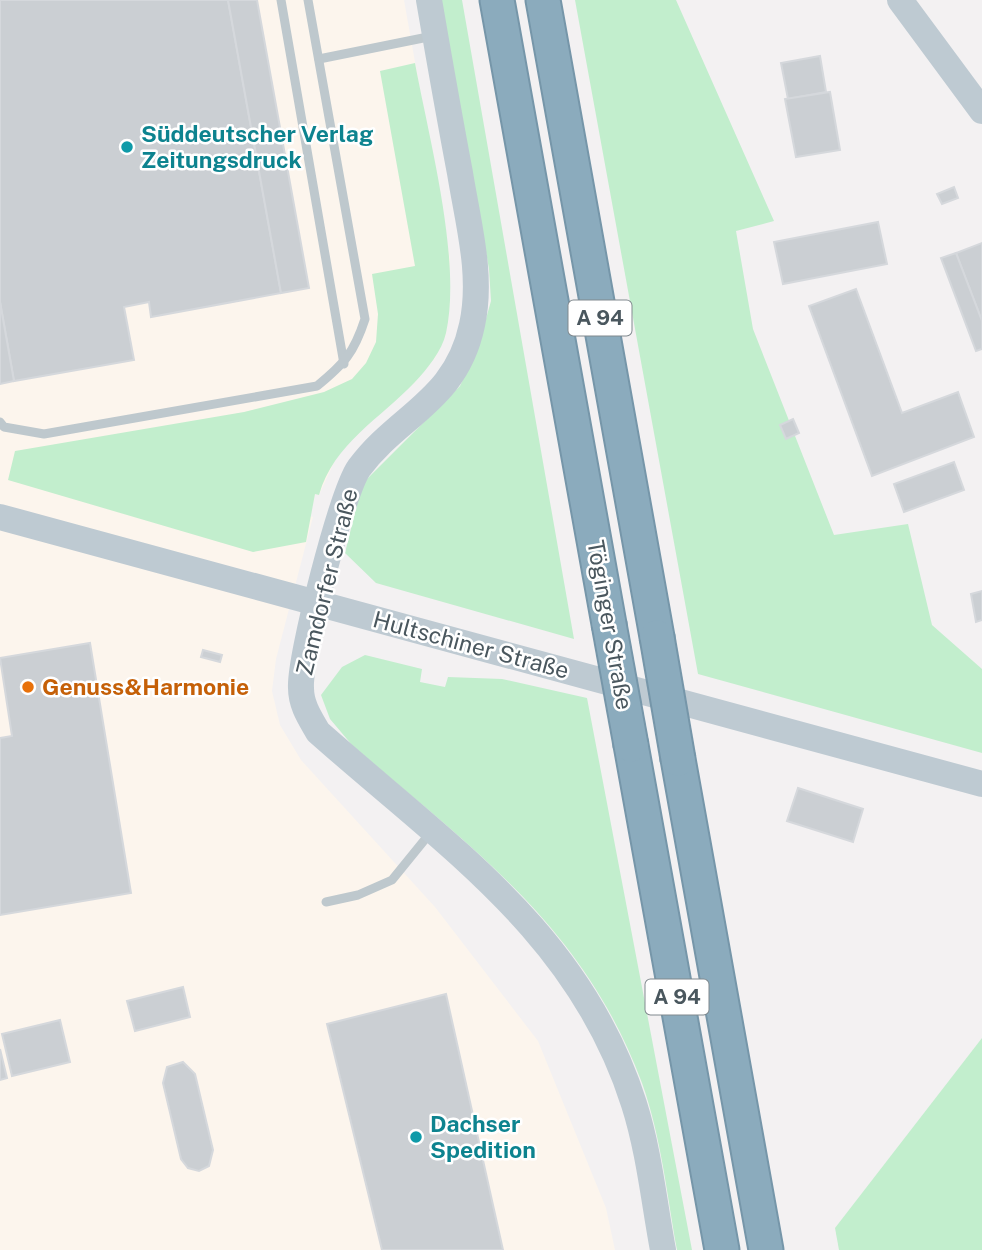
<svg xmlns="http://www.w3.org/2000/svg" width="982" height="1250" font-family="'Public Sans',sans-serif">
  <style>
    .commercial { fill: #fcf5ed }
    .green { fill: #c2eecd }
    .building { fill: #cbcfd3; stroke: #d5d8dc; stroke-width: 2 }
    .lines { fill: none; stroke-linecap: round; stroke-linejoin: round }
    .highway-casing { stroke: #7696a9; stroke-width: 37 }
    .lane { stroke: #bec8cd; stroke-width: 9 }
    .secondary { stroke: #becad2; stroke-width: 26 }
    .highway { stroke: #8babbd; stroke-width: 33 }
    .highway-bridge-casing { stroke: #7696a9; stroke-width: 37; stroke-linecap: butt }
    .highway-bridge { stroke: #8babbd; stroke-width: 33 }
    .culture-dot { fill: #0f9aa8; stroke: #fff; stroke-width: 2.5 }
    .food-dot { fill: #e8710a; stroke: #fff; stroke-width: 2.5 }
    .labels { text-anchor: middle; stroke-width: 5; stroke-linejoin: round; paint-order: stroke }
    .shield { fill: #fff; stroke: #80898e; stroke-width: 2 }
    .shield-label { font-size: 21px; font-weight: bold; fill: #4a575e }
    .culture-label { font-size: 23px; font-weight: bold; fill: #0d838f; stroke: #fff; text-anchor: start }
    .street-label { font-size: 23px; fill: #4a575e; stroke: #fff }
    .food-label { font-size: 23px; font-weight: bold; fill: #c56008; stroke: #fff; text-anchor: start }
  </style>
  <rect width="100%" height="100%" fill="#f3f1f2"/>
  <polygon class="commercial" points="0,0 404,0 450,259 446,334 435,358 415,382 357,433 336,458 319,495 315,494 310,516 313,517 276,659 272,691 280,725 301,760 435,907 538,1041 606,1208 615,1250 0,1250"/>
  <g class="green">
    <polygon points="441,0 462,0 574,639 376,583 345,553 362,484 460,386 478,347 491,301 489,269"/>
    <polygon points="575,0 676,0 774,221 736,231 753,329 834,535 908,524 932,625 982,669 982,753 698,674"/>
    <path d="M415,63C429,139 462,260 446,333C442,351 427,369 415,382C380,419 334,443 319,495L315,494L306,542L253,552L8,480L15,451L244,412L324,392L352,379L366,363L376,342L378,314L372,274L415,266L380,71Z"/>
    <path d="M365,655L422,669L420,682L445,687L448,677L502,679L587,698L692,1250H677C667,1195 661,1136 642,1083C583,925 474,851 352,745L330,719L321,695L342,667Z"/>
    <polygon points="982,1038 982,1250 839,1250 835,1228"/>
  </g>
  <g class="building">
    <polygon points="0,0 228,0 281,293 151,317 149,302 124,307 134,360 14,381 0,302"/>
    <polygon points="228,0 257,0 309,288 281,293"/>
    <polygon points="820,56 826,92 788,99 781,63"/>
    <polygon points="830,92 840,150 796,157 785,99"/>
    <polygon points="954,187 958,198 942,204 937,194"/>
    <polygon points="878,222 887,264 783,284 774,242"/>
    <polygon points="982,243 982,321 956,253"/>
    <polygon points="956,253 982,321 982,349 976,351 941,258"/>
    <polygon points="856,289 902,413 958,392 974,437 872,476 809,306"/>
    <polygon points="0,302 14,381 0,384"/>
    <polygon points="793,419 799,433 786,439 780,425"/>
    <polygon points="954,462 964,490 904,512 894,484"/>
    <polygon points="982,591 982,620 976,622 971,594"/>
    <polygon points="90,643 131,893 0,915 0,738 12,736 0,658"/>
    <polygon points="203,650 222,655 220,662 201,657"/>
    <polygon points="798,788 863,809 853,842 787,821"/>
    <polygon points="183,987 190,1017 135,1031 127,1001"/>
    <polygon points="446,994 503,1250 382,1250 327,1024"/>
    <polygon points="60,1020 70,1062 12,1076 2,1034"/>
    <polygon points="0,1049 7,1078 0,1080"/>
    <polygon points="183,1062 195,1074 213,1150 209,1166 199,1171 188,1168 181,1159 163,1083 167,1067"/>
  </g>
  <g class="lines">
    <g class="highway-casing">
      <g id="highway">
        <polyline points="497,0 609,624"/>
        <polyline points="543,0 657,637"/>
        <polyline points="631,745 722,1250"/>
        <polyline points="678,759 766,1250"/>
      </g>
    </g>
    <g class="lane">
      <polyline points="281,0 344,364"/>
      <polyline points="319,59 433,36"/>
      <path d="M0,422L4,427L44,434L317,386C344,364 354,353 365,319L308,0"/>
      <polyline points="326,902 358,895 392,880 431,832"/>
    </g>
    <g class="secondary">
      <path d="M429,0C439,58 449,115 460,173C468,223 483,275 472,325C456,401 399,414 359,468C342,492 299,658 301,688C301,705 310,718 318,732C445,845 580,933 634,1104C649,1151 654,1202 663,1250"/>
      <polyline points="900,0 982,111"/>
      <polyline points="0,517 982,784"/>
    </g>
    <use href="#highway" class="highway"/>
    <g class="highway-bridge-casing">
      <g id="highway-bridge">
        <polyline points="609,624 631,745"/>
        <polyline points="657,637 678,759"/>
      </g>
    </g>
    <use href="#highway-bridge" class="highway-bridge"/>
  </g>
  <g class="culture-dot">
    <circle cx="127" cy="147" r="7"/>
    <circle cx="416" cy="1137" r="7"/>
  </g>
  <circle class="food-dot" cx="28" cy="687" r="7"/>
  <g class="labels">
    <g class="shield">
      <rect x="568.5" y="300.5" width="63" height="35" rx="5"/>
      <rect x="645.5" y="979.5" width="63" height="35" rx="5"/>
    </g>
    <g class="shield-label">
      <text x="600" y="325">A 94</text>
      <text x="677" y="1004">A 94</text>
    </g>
    <g class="culture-label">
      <text x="141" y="142">Süddeutscher Verlag<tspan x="141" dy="26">Zeitungsdruck</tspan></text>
      <text x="430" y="1132">Dachser<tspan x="430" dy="26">Spedition</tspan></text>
    </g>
    <g class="street-label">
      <text transform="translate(327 582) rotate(-76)" y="8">Zamdorfer Straße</text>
      <text transform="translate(610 625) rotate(80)" y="8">Töginger Straße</text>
      <text transform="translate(471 645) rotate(15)" y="8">Hultschiner Straße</text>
    </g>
    <g class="food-label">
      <text x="42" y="695">Genuss&amp;Harmonie</text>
    </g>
  </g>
</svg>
